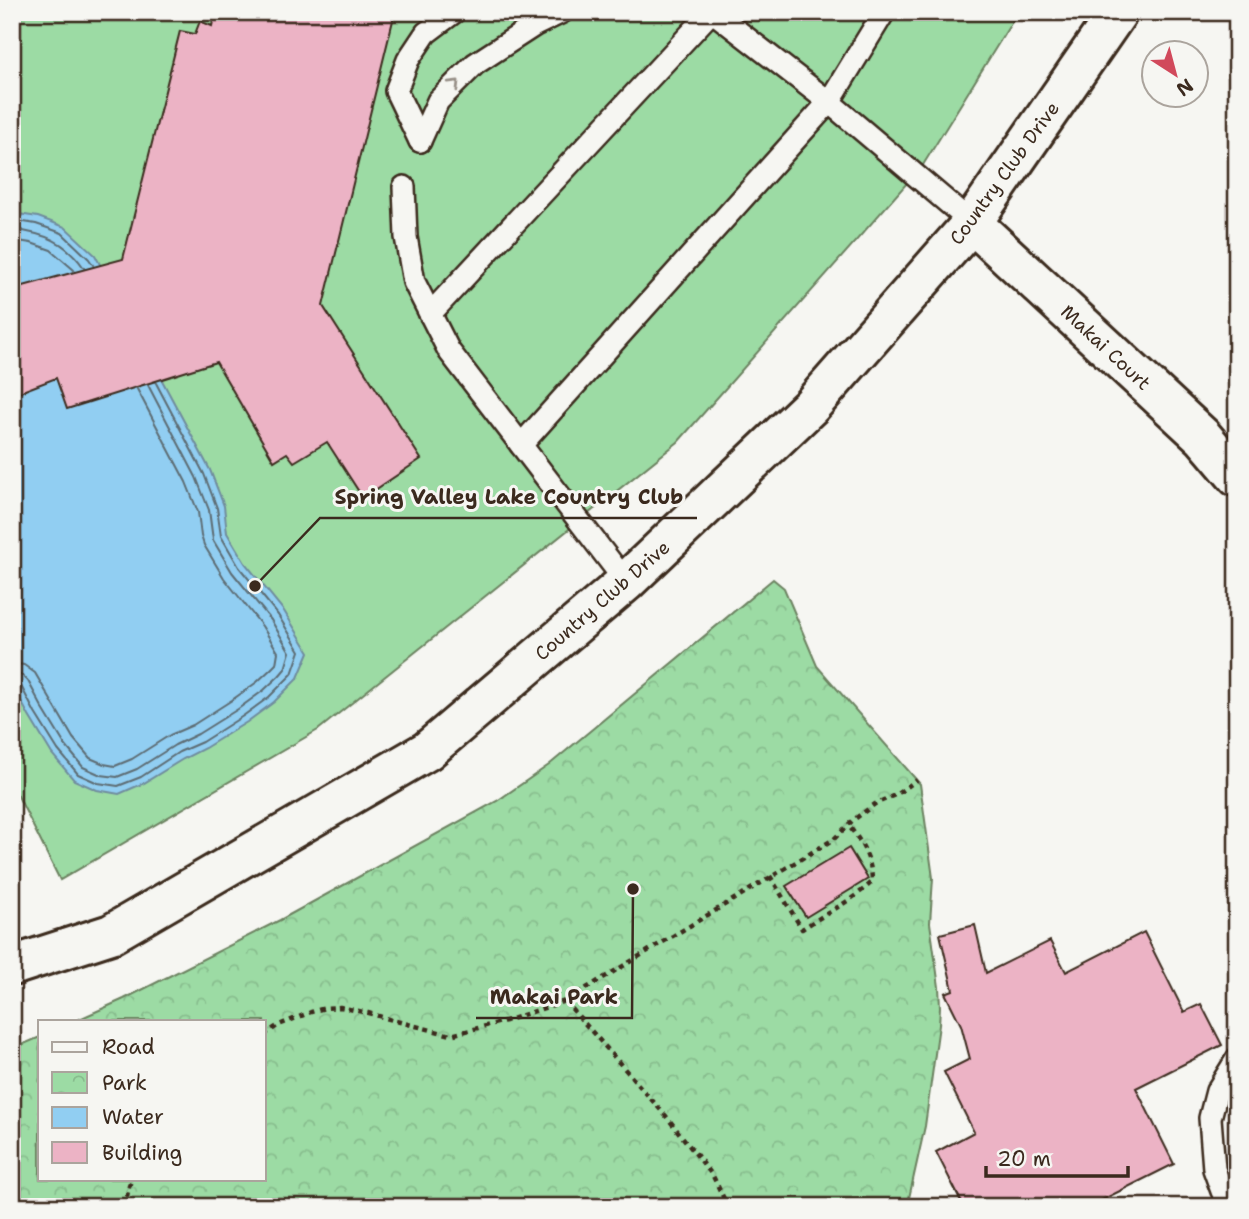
<svg xmlns="http://www.w3.org/2000/svg" width="1249" height="1219" font-family="'Shantell Sans',sans-serif">
  <style>
    .green { fill: #9cdba4; stroke: #6c8261; stroke-width: 2 }
    .park { fill: url(#park-crowns); stroke: #6c8261; stroke-width: 2 }
    .water { fill: #91cef2; stroke: #6f8c9d; stroke-width: 2 }
    .lines { fill: none; stroke-linecap: round; stroke-linejoin: round }
    .shore { stroke: #5d6c73; stroke-width: 2 }
    .building { fill: #ecb3c5; stroke: #3b2a1e; stroke-width: 2 }
    .lane-casing { stroke: #3b2a1e; stroke-width: 26 }
    .street-casing { stroke: #3b2a1e; stroke-width: 44 }
    .path { stroke: #3b2a1e; stroke-width: 4.5; stroke-dasharray: 5 5; stroke-linecap: butt }
    .lane { stroke: #f6f6f2; stroke-width: 21 }
    .street { stroke: #f6f6f2; stroke-width: 38 }
    .oneway { stroke: #989088 }
    .labels { text-anchor: middle; stroke-width: 6; stroke-linejoin: round; paint-order: stroke }
    .street-label { font-size: 19px; fill: #3b2a1e; stroke: #f6f6f2 }
    .leader { fill: none; stroke: #3b2a1e; stroke-width: 2.5 }
    .callout-dot { fill: #3b2a1e; stroke: #f6f6f2; stroke-width: 2.5 }
    .callout-label { font-size: 21px; text-anchor: middle; font-weight: bold; fill: #3b2a1e; stroke: #f6f6f2; stroke-width: 6; stroke-linejoin: round; paint-order: stroke }
  </style>
  <defs>
    <pattern id="park-crowns" width="20" height="18" patternUnits="userSpaceOnUse" patternTransform="scale(1.75)"><rect width="20" height="18" fill="#9cdba4"/><path d="M2 6a3 3 0 1 1 6 0M12 15a3 3 0 1 1 6 0" fill="none" stroke="#87bc8d"/></pattern>
  </defs>
  <rect width="100%" height="100%" fill="#f6f6f2"/>
  <filter id="ink" filterUnits="userSpaceOnUse"><feTurbulence type="fractalNoise" baseFrequency=".0143" numOctaves="2"/><feDisplacementMap in="SourceGraphic" scale="14" xChannelSelector="R" yChannelSelector="G"/><feConvolveMatrix kernelMatrix="1 2 1 2 8 2 1 2 1" color-interpolation-filters="sRGB"/></filter>
  <g filter="url(#ink)">
    <polygon class="green" points="12,12 1018,12 923,165 678,442 318,730 60,880 12,784"/>
    <polygon class="park" points="773,579 784,588 817,666 920,784 933,878 930,923 939,987 940,1007 939,1025 925,1126 907,1207 12,1207 12,1049 40,1037 40,1179 264,1179 264,1021 75,1021 124,999 280,920 497,801 549,765"/>
    <polygon class="water" points="12,213 38,217 65,227 95,255 210,470 224,506 227,533 245,563 284,611 309,652 298,678 274,702 247,722 205,748 183,759 144,783 119,794 97,790 74,780 52,754 29,716 12,684"/>
    <g class="lines">
      <g class="shore">
        <polyline points="12,220 36,224 62,233 89,259 93,265"/>
        <path d="M12,229C44,234 65,240 84,268"/>
        <polyline points="12,240 31,243 51,250 74,270"/>
        <polyline points="12,663 24,665 35,673 73,738 90,758 104,764 115,766 132,759 170,735 193,725 232,700 257,682 271,669 276,664 278,652 262,626 224,578 204,545 201,536 198,512 186,482 137,389"/>
        <polyline points="12,674 22,675 28,681 43,709 65,745 83,767 101,775 117,777 137,769 175,745 198,734 238,709 264,690 279,676 285,669 290,652 271,620 232,572 213,540 209,510 196,477 148,385"/>
        <polyline points="12,683 17,683 21,686 35,713 58,750 78,774 98,783 118,786 141,777 179,752 202,742 243,716 269,697 292,674 300,651 278,615 239,567 221,536 217,508 204,474 156,383"/>
      </g>
    </g>
    <g class="building">
      <polygon points="215,12 395,12 323,306 421,459 363,498 327,442 294,462 287,453 274,461 216,362 67,409 56,378 12,395 12,289 123,259 180,31 195,34 200,21 212,26"/>
      <polygon points="849,848 868,879 806,917 786,886"/>
      <polygon points="975,925 986,973 1050,941 1066,972 1144,932 1184,1012 1201,1004 1222,1045 1136,1088 1174,1164 1088,1207 964,1207 936,1152 974,1132 944,1072 970,1059 961,1025 945,993 953,990 940,934"/>
    </g>
    <g class="lines">
      <g class="lane-casing">
        <g id="lane">
          <polyline points="713,12 829,102 972,223"/>
          <polyline points="420,141 438,101 475,64 535,25 562,12"/>
          <polyline points="420,141 396,91 408,60 426,33 454,12"/>
          <polyline points="404,187 406,237 414,282 449,351 626,582"/>
          <polyline points="430,314 711,12"/>
          <polyline points="521,445 829,102 884,12"/>
          <polyline points="1234,1207 1222,1191 1214,1169 1210,1118 1217,1091 1237,1059"/>
        </g>
      </g>
      <g class="street-casing">
        <g id="street">
          <polyline points="972,223 1203,437 1237,477"/>
          <polyline points="12,966 111,934 427,751 626,582 811,406 972,223 1118,12"/>
        </g>
      </g>
      <g class="path">
        <path d="M770,876L802,929C826,913 852,901 872,882C872,860 862,842 848,825"/>
        <polyline points="565,1001 666,1116 713,1176 728,1207"/>
        <polyline points="264,1035 279,1025 311,1012 325,1008 340,1007 368,1013 396,1021 451,1035 505,1021 565,1001 834,839 852,821 875,804 897,794 917,780"/>
        <polyline points="125,1207 129,1186 132,1179"/>
      </g>
      <use href="#lane" class="lane"/>
      <use href="#street" class="street"/>
    </g>
    <defs><path id="oneway-chevron" d="M-2-3.5L2.5 0L-2 3.5" fill="none" stroke-width="1.6" stroke-linecap="round" stroke-linejoin="round" transform="scale(1.75)"/></defs>
    <use class="oneway" href="#oneway-chevron" transform="translate(455 84) rotate(-45)"/>
  </g>
  <g class="labels">
    <g class="street-label">
      <text transform="translate(1004 173) rotate(-54)" y="7">Country Club Drive</text>
      <text transform="translate(1106 347) rotate(43)" y="7">Makai Court</text>
      <text transform="translate(602 600) rotate(-41)" y="7">Country Club Drive</text>
    </g>
  </g>
  <path class="leader" d="M255 586L320 518H697M633 889L632 1018H476"/>
  <g class="callout-dot">
    <circle cx="255" cy="586" r="7"/>
    <circle cx="633" cy="889" r="7"/>
  </g>
  <g class="callout-label">
    <text x="509" y="504">Spring Valley Lake Country Club</text>
    <text x="554" y="1004">Makai Park</text>
  </g>
  <rect width="1249" height="1219" fill="none" stroke="#f6f6f2" stroke-width="42"/>
  <rect x="21" y="21" width="1207" height="1177" fill="none" stroke="#3b2a1e" stroke-width="2.5" filter="url(#ink)"/>
  <rect x="38" y="1020" width="228" height="161" fill="#f6f6f2" stroke="#aba49d" stroke-width="2"/>
  <rect x="52" y="1042" width="35" height="10" fill="#f6f6f2" stroke="#aba49d" stroke-width="2"/>
  <text x="102" y="1054" font-size="21" fill="#3b2a1e">Road</text>
  <rect x="52" y="1072" width="35" height="21" fill="url(#park-crowns)" stroke="#aba49d" stroke-width="2"/>
  <text x="102" y="1090" font-size="21" fill="#3b2a1e">Park</text>
  <rect x="52" y="1107" width="35" height="21" fill="#91cef2" stroke="#aba49d" stroke-width="2"/>
  <text x="102" y="1124" font-size="21" fill="#3b2a1e">Water</text>
  <rect x="52" y="1142" width="35" height="21" fill="#ecb3c5" stroke="#aba49d" stroke-width="2"/>
  <text x="102" y="1160" font-size="21" fill="#3b2a1e">Building</text>
  <g transform="translate(1175 74) rotate(144)"><circle r="33" fill="#f6f6f2" stroke="#aba49d" stroke-width="2"/>
  <path d="M0-5L12 26L0 18L-12 26Z" fill="#d1495b"/>
  <text y="-10" font-size="19" font-weight="bold" text-anchor="middle" fill="#3b2a1e">N</text>
  </g>
  <path d="M986 1166v10h142v-10" fill="none" stroke="#3b2a1e" stroke-width="3.5"/>
  <text x="997" y="1166" font-size="21" fill="#3b2a1e" stroke="#f6f6f2" stroke-width="5" paint-order="stroke">20 m</text>
</svg>
